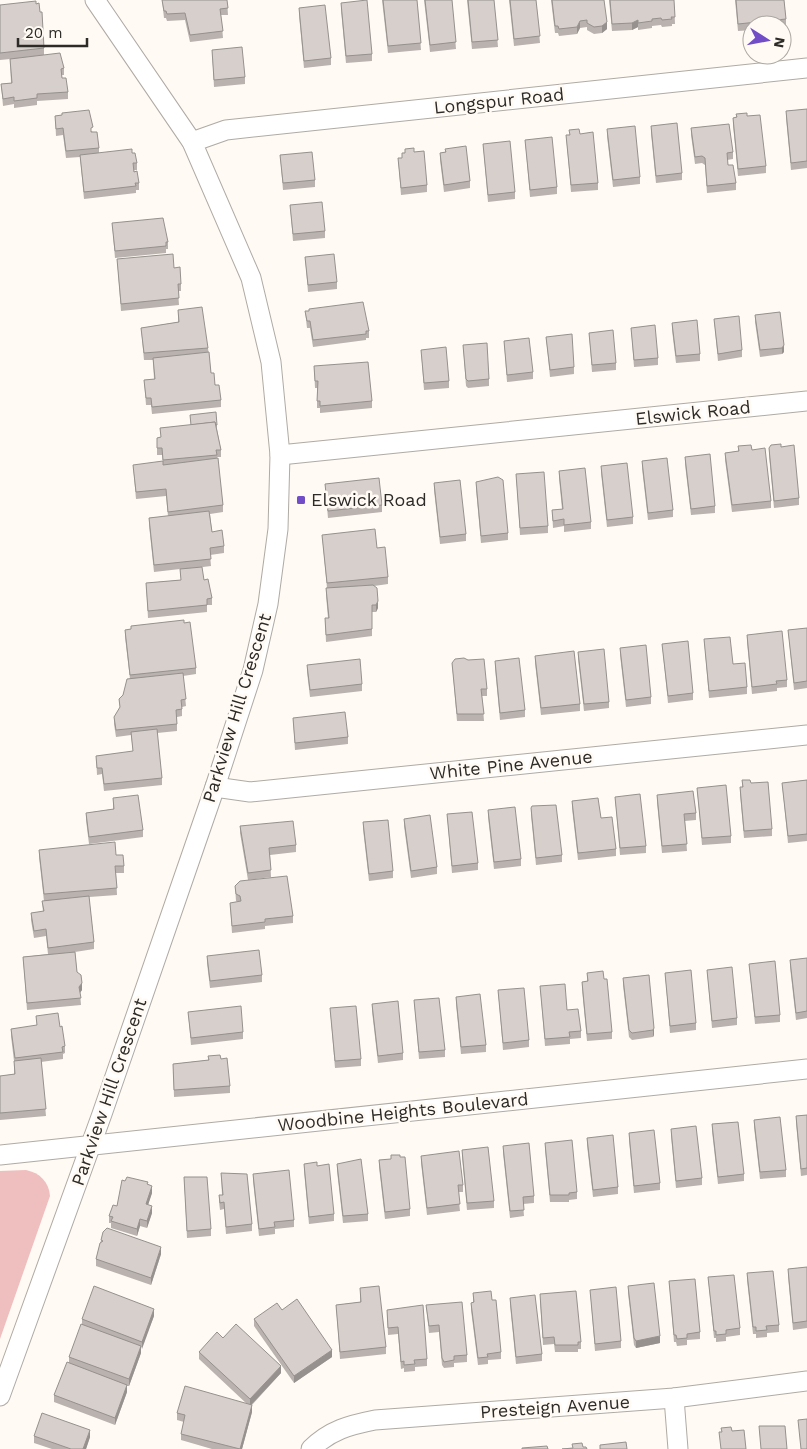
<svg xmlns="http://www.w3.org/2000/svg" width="807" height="1449" font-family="'Work Sans',sans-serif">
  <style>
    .green { fill: #efbebe }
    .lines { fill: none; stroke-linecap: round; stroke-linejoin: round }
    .minor-casing { stroke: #afaaa4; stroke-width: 21 }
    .minor { stroke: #fff; stroke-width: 19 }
    .wall { fill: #b9b2af }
    .shaded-wall { fill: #96918e }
    .building { fill: #d7cfcb; stroke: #96918e }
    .poi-dot { fill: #714ec7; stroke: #fffaf3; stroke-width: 2 }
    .labels { text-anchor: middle; stroke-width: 5; stroke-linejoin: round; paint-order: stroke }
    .street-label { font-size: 18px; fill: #2d2b28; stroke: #fffaf3 }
    .poi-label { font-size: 18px; fill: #2d2b28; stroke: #fffaf3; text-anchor: start }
  </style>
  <rect width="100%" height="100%" fill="#fffaf3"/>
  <path class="green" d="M26,1170C40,1173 49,1182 50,1196L0,1339V1171Z"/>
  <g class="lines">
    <g class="minor-casing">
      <g id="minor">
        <polyline points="192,142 226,130 807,68"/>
        <polyline points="280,455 807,401"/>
        <polyline points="215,787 250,792 807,735"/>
        <polyline points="0,1155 807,1069"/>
        <polyline points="0,1396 102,1114 215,787 253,670 268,604 278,529 280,455 271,362 251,278 192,142 95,0"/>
        <polyline points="674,1398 678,1449"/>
        <path d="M311,1449C330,1430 350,1425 375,1420L674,1398L807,1381"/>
      </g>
    </g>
    <use href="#minor" class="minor"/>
  </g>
  <g class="wall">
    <polygon points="162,0 227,0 228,15 221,15 223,38 190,42 185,20 167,21 166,18 164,18"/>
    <polygon points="382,0 417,0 421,50 388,53"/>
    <polygon points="424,0 452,0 456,49 430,52"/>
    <polygon points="467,0 494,0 498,47 472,49"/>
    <polygon points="509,0 536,0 540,43 514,46"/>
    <polygon points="551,0 604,0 607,29 602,33 594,34 587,30 587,27 580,28 577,34 559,36 558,33 555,33"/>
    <polygon points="609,0 674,0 675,24 672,24 672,26 662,27 661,25 652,26 652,28 638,30 638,27 632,30 612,31"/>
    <polygon points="735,0 784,0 786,19 786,26 752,25 752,30 738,31"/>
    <polygon points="341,3 372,54 372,61 346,63 341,10"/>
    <polygon points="0,5 44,48 44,55 64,68 64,75 62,75 62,78 68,92 68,99 37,101 37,105 14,108 14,104 3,106 1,84 11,83 10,59 0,60"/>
    <polygon points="299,8 331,58 331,65 304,68 299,15"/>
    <polygon points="212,50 245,77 245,84 214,87"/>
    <polygon points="807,109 807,168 791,170 786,118 786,111"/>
    <polygon points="736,114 747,116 766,166 766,173 738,176 733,125 733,118 736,117"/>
    <polygon points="62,115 93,132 99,148 99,153 132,153 137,163 137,170 134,170 139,183 139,190 136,190 136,193 84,199 80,157 66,158 63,135 56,136 55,116"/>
    <polygon points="651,126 682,173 682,180 656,183 651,133"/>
    <polygon points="691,128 733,152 733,159 727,160 728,165 736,183 736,190 707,193 705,165 702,163 695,164 691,135"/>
    <polygon points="607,129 640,177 640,184 613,187 607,136"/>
    <polygon points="580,134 598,183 598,190 571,192 566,135"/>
    <polygon points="525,140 557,187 557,194 530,197"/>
    <polygon points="483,144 515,192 515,199 488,202"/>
    <polygon points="445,149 470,181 470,188 444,192 440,160 440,153 445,152"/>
    <polygon points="414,152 427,185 427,192 401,195 398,158 402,158 402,153"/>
    <polygon points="280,155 315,180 315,187 283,190"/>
    <polygon points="290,205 325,231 325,238 293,241"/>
    <polygon points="112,223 168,242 168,249 166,249 166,253 115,258"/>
    <polygon points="305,257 337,282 337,289 308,292"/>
    <polygon points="117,259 174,268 181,284 181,291 178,291 179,305 121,311"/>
    <polygon points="178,310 208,348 211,373 221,400 221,407 152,414 151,405 146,405 144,380 154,379 153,360 144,360 141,328 178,322"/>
    <polygon points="305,311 369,331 369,338 366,338 366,340 313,347 310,328 307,328"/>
    <polygon points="780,312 784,352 782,354 760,357 755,322 755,315"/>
    <polygon points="714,319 742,350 742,357 718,361"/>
    <polygon points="672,323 700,354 700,361 676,363 672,330"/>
    <polygon points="631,328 658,358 658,365 634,367"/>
    <polygon points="589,333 616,363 616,370 592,372"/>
    <polygon points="546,337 574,367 574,374 550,377"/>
    <polygon points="504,341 533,372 533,379 507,382"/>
    <polygon points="463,345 489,379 489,386 468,388 466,386"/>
    <polygon points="421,350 449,381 449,388 424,390"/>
    <polygon points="314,366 372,401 372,408 320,413 320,408 317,408 317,388 315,388"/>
    <polygon points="190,415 217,425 217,429 221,450 221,457 217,457 217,458 223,505 223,512 210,514 212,532 224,546 224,553 210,555 211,566 195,568 204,580 212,598 212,605 207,605 207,612 148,618 146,583 181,580 180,569 154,572 149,525 149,518 168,516 166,496 136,499 133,465 163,464 162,455 157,455 157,438 161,437 160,428 191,425"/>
    <polygon points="738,446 752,450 771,501 771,508 732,512 725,460 725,453 738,451"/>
    <polygon points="769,448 799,498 799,505 774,508 769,455"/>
    <polygon points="685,457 715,506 715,513 691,515 685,464"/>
    <polygon points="642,461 673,510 673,517 648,520 642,468"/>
    <polygon points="601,466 633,517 633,524 607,527 601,473"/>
    <polygon points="559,471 591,522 591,529 564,532 564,526 553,528 552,510 562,509 559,478"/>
    <polygon points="516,474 548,526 548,533 520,535"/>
    <polygon points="476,482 508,533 508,540 481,543 476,489"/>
    <polygon points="434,483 466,534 466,541 440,544 434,490"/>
    <polygon points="325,484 382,505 382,512 328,518"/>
    <polygon points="322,535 377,548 388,577 388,584 374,586 378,608 376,612 372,612 372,636 326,642 325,618 328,618 326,595 326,588 327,588"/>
    <polygon points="184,623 196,668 196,674 183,676 186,706 182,707 182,716 177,717 177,731 157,733 162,778 162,785 104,791 102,774 97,775 96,756 133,752 131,735 116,737 114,724 114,717 120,708 119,699 123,695 130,679 125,637 125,630"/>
    <polygon points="807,628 807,688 794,690 788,630"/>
    <polygon points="747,635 787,680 787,687 777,688 777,691 752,694 747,642"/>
    <polygon points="704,639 747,687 747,694 709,698"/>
    <polygon points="662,644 693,693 693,700 668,703"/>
    <polygon points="620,648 651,697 651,704 626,707 620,655"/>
    <polygon points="578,652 609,702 609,708 584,711 578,659"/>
    <polygon points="535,656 580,704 580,711 541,715 535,663"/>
    <polygon points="495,661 525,710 525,717 500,720 495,668"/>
    <polygon points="452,663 487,689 487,696 482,696 484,721 457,721"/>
    <polygon points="307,665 362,684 362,691 310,697 307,672"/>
    <polygon points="293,718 348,737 348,744 295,750"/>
    <polygon points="742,780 751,783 772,829 772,836 744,838 740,794 740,787 742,787"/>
    <polygon points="807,780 807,841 788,843 782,783"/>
    <polygon points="697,788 731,836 731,843 702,845"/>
    <polygon points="657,795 696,813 696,820 685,821 687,851 662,853 657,802"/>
    <polygon points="615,797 646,846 646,853 620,855"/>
    <polygon points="113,798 143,830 143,837 89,844 86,820 86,813 113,809"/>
    <polygon points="572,801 601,818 616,849 616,856 578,860 572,808"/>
    <polygon points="531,808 562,855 562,862 536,865 531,815"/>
    <polygon points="488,810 521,859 521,866 494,869 488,817"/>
    <polygon points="447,814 478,863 478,870 452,873"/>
    <polygon points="404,819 437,867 437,874 411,878 404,826"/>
    <polygon points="363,822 393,871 393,878 369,881 363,829"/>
    <polygon points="240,826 296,845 296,852 270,855 271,877 248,880 240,833"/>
    <polygon points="39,850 116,855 124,866 124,873 116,873 117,895 89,897 94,942 94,949 75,952 77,972 82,990 80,993 81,1005 27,1010 23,957 48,954 46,936 34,938 31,920 31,913 43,912 42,901 44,901 39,857"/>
    <polygon points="235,886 293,916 293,923 265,926 265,929 232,933 230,903 238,902 236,901"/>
    <polygon points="207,956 262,975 262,982 210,988 207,963"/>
    <polygon points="807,958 807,1018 796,1020 790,967 790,960"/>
    <polygon points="749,964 780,1015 780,1022 755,1024"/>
    <polygon points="707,970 737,1018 737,1025 712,1028"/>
    <polygon points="587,973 612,1032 612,1039 587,1041 582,989 582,982 587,981"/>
    <polygon points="665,973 696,1023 696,1030 670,1033"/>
    <polygon points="649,975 654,1035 653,1037 632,1040 629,1037 623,985 623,978"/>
    <polygon points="540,986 567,1010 581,1031 581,1038 570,1039 570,1044 545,1046"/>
    <polygon points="498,990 529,1040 529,1047 503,1050"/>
    <polygon points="456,997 486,1045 486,1052 461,1054 456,1004"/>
    <polygon points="414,1000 445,1050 445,1057 419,1059"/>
    <polygon points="372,1004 403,1053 403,1060 378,1063 372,1011"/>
    <polygon points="330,1008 361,1059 361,1066 335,1068"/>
    <polygon points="188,1012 243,1032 243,1039 191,1045"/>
    <polygon points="36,1016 60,1027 65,1046 65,1053 63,1054 63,1059 41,1062 46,1116 0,1120 0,1076 14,1074 14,1061 11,1036 11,1029 37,1026"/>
    <polygon points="208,1056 221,1059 230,1086 230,1093 174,1097 173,1064 208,1060"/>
    <polygon points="807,1115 807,1175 801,1176 796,1123 796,1116"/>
    <polygon points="754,1120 786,1170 786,1177 760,1179 754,1127"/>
    <polygon points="712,1124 744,1174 744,1181 718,1184 712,1131"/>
    <polygon points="671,1129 702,1178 702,1185 676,1188 671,1136"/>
    <polygon points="629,1133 660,1183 660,1190 634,1193 629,1140"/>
    <polygon points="587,1138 618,1187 618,1194 593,1197 587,1145"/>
    <polygon points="545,1143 577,1192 577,1199 569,1200 569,1202 550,1202 545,1150"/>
    <polygon points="503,1146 534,1196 534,1203 523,1204 524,1216 510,1218 503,1153"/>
    <polygon points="462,1150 494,1201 494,1208 467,1210 462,1157"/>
    <polygon points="421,1156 463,1185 463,1192 458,1192 460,1211 427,1215 421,1163"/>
    <polygon points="379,1160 410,1209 410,1216 385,1219 379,1167"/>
    <polygon points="304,1164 317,1166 334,1214 334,1221 309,1224 304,1171"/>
    <polygon points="337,1164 368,1214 368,1221 343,1223 337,1171"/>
    <polygon points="221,1173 252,1224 252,1231 226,1234 224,1209 220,1210 219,1202 219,1195 222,1195"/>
    <polygon points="253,1174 294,1220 294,1227 275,1229 275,1234 259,1236 253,1181"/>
    <polygon points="184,1177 211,1229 211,1236 187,1238"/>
    <polygon points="125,1181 148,1185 152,1193 148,1205 152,1213 147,1228 140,1226 137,1236 111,1228 111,1223 109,1223 109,1216 117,1206"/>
    <polygon points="101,1240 161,1254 151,1285 96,1266 96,1259"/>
    <polygon points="807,1267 807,1328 793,1330 788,1276 788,1269"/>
    <polygon points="747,1273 779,1325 779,1332 767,1333 767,1337 756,1338 756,1334 753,1334 747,1280"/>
    <polygon points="708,1277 740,1328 740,1335 726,1337 726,1341 716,1342 716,1338 714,1338"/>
    <polygon points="669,1281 700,1332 700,1339 687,1340 687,1345 677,1346 676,1342 674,1342"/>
    <polygon points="628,1286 660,1343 636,1348 634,1345 628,1293"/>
    <polygon points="360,1288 386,1347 386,1354 340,1359 336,1305 360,1302"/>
    <polygon points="590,1290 621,1341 621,1348 595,1351"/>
    <polygon points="473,1293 492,1300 501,1352 501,1359 488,1360 488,1364 478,1365 471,1310 471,1303 473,1302"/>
    <polygon points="510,1298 542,1354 542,1361 516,1364 510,1305"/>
    <polygon points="540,1301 581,1342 581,1349 578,1349 578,1352 555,1352 554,1344 543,1345"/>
    <polygon points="426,1305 467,1355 467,1362 454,1363 454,1367 444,1368 442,1365 439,1332 429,1333"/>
    <polygon points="282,1310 332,1357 294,1383 254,1326 254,1319"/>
    <polygon points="387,1310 427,1359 427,1366 415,1367 415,1371 404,1372 404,1368 401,1369 398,1334 388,1335"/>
    <polygon points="154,1316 141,1349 141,1353 129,1386 127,1386 127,1392 115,1425 54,1402 54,1395 69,1362 69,1357 82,1324 82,1319"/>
    <polygon points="223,1338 281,1373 252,1405 252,1412 242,1449 212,1449 181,1440 181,1434 184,1422 177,1420 177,1413 247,1404 199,1359 199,1352"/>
    <polygon points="34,1436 90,1437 86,1449 52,1449 34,1443"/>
  </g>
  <g class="shaded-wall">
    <polygon points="638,20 638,27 632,30 632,23"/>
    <polygon points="580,21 580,28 577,34 577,27"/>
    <polygon points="607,22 607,29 602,33 602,26"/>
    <polygon points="784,345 784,352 782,354 782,348"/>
    <polygon points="378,601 378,608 376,612 376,605"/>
    <polygon points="82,983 82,990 79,994 79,987"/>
    <polygon points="654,1028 654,1035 653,1037 653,1030"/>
    <polygon points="152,1186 152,1193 146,1211 146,1204"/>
    <polygon points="152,1206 152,1213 147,1228 147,1221"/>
    <polygon points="140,1219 140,1226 137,1236 137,1229"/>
    <polygon points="161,1247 161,1254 151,1285 151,1278"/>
    <polygon points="154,1309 154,1316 142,1349 142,1342"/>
    <polygon points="660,1336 660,1343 636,1348 636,1341"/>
    <polygon points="141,1346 141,1353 129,1386 129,1379"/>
    <polygon points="332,1350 332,1357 294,1383 294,1376"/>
    <polygon points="281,1366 281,1373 250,1406 250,1399"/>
    <polygon points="127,1385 127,1392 115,1425 115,1418"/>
    <polygon points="252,1405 252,1412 242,1449 240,1449"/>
    <polygon points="90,1430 90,1437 86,1449 83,1449"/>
  </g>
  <g class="building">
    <polygon points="162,0 227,0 228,8 220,9 223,31 190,35 185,13 167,14 166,11 164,11"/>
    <polygon points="367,0 372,54 346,56 341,3"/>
    <polygon points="383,0 417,0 421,43 388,46"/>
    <polygon points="425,0 452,0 456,42 430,45"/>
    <polygon points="468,0 494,0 498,40 472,42"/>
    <polygon points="510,0 536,0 540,36 514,39"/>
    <polygon points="552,0 604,0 607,22 602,26 594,27 587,23 587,20 580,21 577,27 559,29 558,26 555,26"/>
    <polygon points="610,0 674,0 675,17 671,17 672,19 662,20 661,18 652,19 652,21 638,23 638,20 632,23 612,24"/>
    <polygon points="736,0 784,0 786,19 738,24"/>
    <polygon points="36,1 36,4 39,3 40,12 42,12 44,48 0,53 0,5"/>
    <polygon points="325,5 331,58 304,61 299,8"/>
    <polygon points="242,47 245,77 214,80 212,50"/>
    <polygon points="60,53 64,68 61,69 62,78 66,78 68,92 37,94 37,98 14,101 14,97 3,99 1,84 12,83 10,59"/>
    <polygon points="807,109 807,161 791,163 786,111"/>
    <polygon points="89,110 93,127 91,128 91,132 97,132 99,148 66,151 63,128 56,129 55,116 62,115 62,113"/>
    <polygon points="747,113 747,116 760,115 766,166 738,169 733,118 737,117 736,114"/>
    <polygon points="677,123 682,173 656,176 651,126"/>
    <polygon points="729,124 733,152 727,153 728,165 733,165 736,183 707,186 705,158 702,156 695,157 691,128"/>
    <polygon points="635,126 640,177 613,180 607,129"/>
    <polygon points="579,129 580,134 593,132 598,183 571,185 566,135 570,135 569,130"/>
    <polygon points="552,137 557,187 530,190 525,140"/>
    <polygon points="510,141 515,192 488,195 483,144"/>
    <polygon points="466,146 470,181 444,185 440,153 446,152 445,149"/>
    <polygon points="414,148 414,152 424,151 427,185 401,188 398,158 402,158 402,153 405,153 405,149"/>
    <polygon points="132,149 132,153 135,153 137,163 133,163 134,172 137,171 139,183 135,183 136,186 84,192 80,155"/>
    <polygon points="312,152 315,180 283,183 280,155"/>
    <polygon points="322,202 325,231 293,234 290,205"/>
    <polygon points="163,218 168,242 166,242 166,246 115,251 112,223"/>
    <polygon points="173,254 174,268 180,267 181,284 178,284 179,298 121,304 117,259"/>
    <polygon points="334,254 337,282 308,285 305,257"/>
    <polygon points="363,302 369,331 366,331 366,334 313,340 310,321 307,321 305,311 309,311 309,309"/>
    <polygon points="202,307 208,348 144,353 141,328 179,322 178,310"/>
    <polygon points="780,312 784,345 782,348 760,350 755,315"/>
    <polygon points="739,316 742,350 718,354 714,319"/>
    <polygon points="697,320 700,354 676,356 672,323"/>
    <polygon points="655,325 658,358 634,360 631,328"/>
    <polygon points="613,330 616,363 592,365 589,333"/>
    <polygon points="572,334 574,367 550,370 546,337"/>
    <polygon points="529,338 533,372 507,375 504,341"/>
    <polygon points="487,343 489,379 468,381 466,379 463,345"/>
    <polygon points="446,347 449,381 424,383 421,350"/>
    <polygon points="209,352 211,373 214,373 215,385 219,385 221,400 152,407 151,398 146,398 144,380 155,379 153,358"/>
    <polygon points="368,362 372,401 320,406 320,401 317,401 318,381 315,381 314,366"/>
    <polygon points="216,412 217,425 216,425 215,422 191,425 190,415"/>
    <polygon points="215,422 221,450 216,450 217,455 163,460 162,448 157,448 157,438 161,437 160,428"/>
    <polygon points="781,444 781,447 794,445 799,498 774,501 769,448 771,445"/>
    <polygon points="751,445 752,450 765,448 771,501 732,505 725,453 739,451 738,446"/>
    <polygon points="710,454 715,506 691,509 685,457"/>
    <polygon points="218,458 223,505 168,512 166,489 136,492 133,465 163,461 163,465"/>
    <polygon points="667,458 673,510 648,513 642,461"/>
    <polygon points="627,463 633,517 607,520 601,466"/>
    <polygon points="585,468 591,522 564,525 564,519 553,521 552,510 563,509 559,471"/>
    <polygon points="544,472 548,526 520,528 516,474"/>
    <polygon points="498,477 503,480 508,533 481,536 476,482"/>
    <polygon points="379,478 382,505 328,511 325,484"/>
    <polygon points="460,480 466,534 440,537 434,483"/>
    <polygon points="209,511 212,532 222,530 224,546 210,548 211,559 154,565 149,518"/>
    <polygon points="375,529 377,548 385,547 388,577 327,583 322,535"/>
    <polygon points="202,567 204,580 208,579 212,598 207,599 207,605 148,611 146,583 181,580 180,569"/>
    <polygon points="373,585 377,588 378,601 376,605 372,605 372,629 326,635 325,618 329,618 326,588"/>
    <polygon points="184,620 184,623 190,622 196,668 130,675 125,630 131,629 131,626"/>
    <polygon points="807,628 807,681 794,683 788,630"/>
    <polygon points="782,631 787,680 776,681 777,684 752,687 747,635"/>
    <polygon points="730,637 733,664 745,663 747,687 709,691 704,639"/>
    <polygon points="688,641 693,693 668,696 662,644"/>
    <polygon points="646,645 651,697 626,700 620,648"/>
    <polygon points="604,649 609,702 584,704 578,652"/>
    <polygon points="574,651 580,704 541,708 535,656"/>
    <polygon points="464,658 468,660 484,659 487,689 481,689 484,714 457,714 452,663 455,659"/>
    <polygon points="519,658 525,710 500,713 495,661"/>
    <polygon points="360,659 362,684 310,690 307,665"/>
    <polygon points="183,673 186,699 181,700 182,709 176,710 177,724 116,730 114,717 120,707 119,699 123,695 127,679"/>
    <polygon points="345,712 348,737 295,743 293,718"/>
    <polygon points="157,729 162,778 104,784 102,768 97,768 96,756 133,751 131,732"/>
    <polygon points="742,780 750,780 751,783 768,782 772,829 744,831 740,787 743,787"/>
    <polygon points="807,780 807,834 788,836 782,783"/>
    <polygon points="726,785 731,836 702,838 697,788"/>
    <polygon points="693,791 696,813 684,814 687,844 662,846 657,795"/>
    <polygon points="640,794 646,846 620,848 615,797"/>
    <polygon points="138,795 143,830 89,837 86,813 114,809 113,798"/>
    <polygon points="598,798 601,818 612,817 616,849 578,853 572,801"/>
    <polygon points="556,805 562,855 536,858 531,808 532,806"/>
    <polygon points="515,807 521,859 494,862 488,810"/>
    <polygon points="472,812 478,863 452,866 447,814"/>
    <polygon points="430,815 437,867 411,871 404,819"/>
    <polygon points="388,820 393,871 369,874 363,822"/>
    <polygon points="293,821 296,845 269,848 271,870 248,873 240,826"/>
    <polygon points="115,842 116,855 123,855 124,866 115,866 117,888 44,894 39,850"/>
    <polygon points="287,876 293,916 265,919 265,922 232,926 230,903 241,901 240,896 236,894 235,886 240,881"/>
    <polygon points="89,896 94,942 48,948 46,929 34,931 31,913 44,911 42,901"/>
    <polygon points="259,950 262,975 210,981 207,956"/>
    <polygon points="75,952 77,972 81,975 82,983 79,987 81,998 27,1003 23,957"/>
    <polygon points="807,958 807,1011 796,1013 790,960"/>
    <polygon points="775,961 780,1015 755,1017 749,964"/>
    <polygon points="732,967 737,1018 712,1021 707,970"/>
    <polygon points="691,970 696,1023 670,1026 665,973"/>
    <polygon points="603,971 604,979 607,979 612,1032 587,1034 582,982 588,981 587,973"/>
    <polygon points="649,975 654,1028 653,1030 632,1033 629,1030 623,978"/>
    <polygon points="565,984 567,1010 578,1009 581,1031 569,1032 570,1037 545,1039 540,986"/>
    <polygon points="524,988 529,1040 503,1043 498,990"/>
    <polygon points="480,994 486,1045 461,1047 456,997"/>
    <polygon points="439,998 445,1050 419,1052 414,1000"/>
    <polygon points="398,1001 403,1053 378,1056 372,1004"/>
    <polygon points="241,1006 243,1032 191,1038 188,1012"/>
    <polygon points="356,1006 361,1059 335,1061 330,1008"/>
    <polygon points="58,1013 60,1027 62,1026 65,1046 62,1047 63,1052 15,1058 11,1029 37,1025 36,1016"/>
    <polygon points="220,1055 221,1059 227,1058 230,1086 174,1090 173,1064 209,1060 208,1056"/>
    <polygon points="41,1058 46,1109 0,1113 0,1076 15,1074 14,1061"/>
    <polygon points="807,1115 807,1168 801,1169 796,1116"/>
    <polygon points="780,1117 786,1170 760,1172 754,1120"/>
    <polygon points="738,1122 744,1174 718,1177 712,1124"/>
    <polygon points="696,1126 702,1178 676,1181 671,1129"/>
    <polygon points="654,1130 660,1183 634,1186 629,1133"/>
    <polygon points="613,1135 618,1187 593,1190 587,1138"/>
    <polygon points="572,1140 577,1192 569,1193 569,1195 550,1195 545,1143"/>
    <polygon points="529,1143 534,1196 523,1197 524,1210 510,1211 503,1146"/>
    <polygon points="488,1147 494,1201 467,1203 462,1150"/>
    <polygon points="459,1151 463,1185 458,1185 460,1204 427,1208 421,1156"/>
    <polygon points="391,1155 400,1155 400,1157 405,1157 410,1209 385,1212 379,1160 391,1159"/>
    <polygon points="361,1159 368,1214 343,1216 337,1164"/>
    <polygon points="317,1162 317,1166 329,1164 334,1214 309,1217 304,1164"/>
    <polygon points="289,1170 294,1220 274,1222 275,1227 259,1229 253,1174"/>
    <polygon points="221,1173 247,1174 252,1224 226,1227 224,1202 220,1203 219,1195 223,1195"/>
    <polygon points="127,1177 148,1182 147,1184 152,1186 146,1204 152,1206 147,1221 140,1219 137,1229 111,1221 113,1217 109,1216 113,1205 117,1206 122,1180 125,1181"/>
    <polygon points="184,1177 207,1177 211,1229 187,1231"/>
    <polygon points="107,1228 161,1247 151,1278 96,1259 100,1243 103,1241 101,1240 103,1232"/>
    <polygon points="807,1267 807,1321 793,1323 788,1269"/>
    <polygon points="773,1271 779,1325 766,1326 767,1330 756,1331 756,1327 753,1327 747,1273"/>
    <polygon points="734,1275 740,1328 726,1330 726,1334 716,1335 716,1331 714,1331 708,1277"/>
    <polygon points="695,1279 700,1332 687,1334 687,1338 677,1339 676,1335 674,1335 669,1281"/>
    <polygon points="654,1283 660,1336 636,1341 634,1338 628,1286"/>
    <polygon points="94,1286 154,1309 142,1342 82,1319"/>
    <polygon points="379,1286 386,1347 340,1352 336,1305 361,1302 360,1288"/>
    <polygon points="616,1287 621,1341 595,1344 590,1290"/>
    <polygon points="491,1291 492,1300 496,1300 501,1352 487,1354 488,1357 478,1358 471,1303 474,1302 473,1293"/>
    <polygon points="576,1291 581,1342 578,1342 578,1345 555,1345 554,1337 543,1338 540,1294"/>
    <polygon points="535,1295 542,1354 516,1357 510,1298"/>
    <polygon points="297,1299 332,1350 294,1376 254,1319 277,1303 282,1310"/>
    <polygon points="462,1302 467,1355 454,1356 454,1360 444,1362 442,1358 439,1325 429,1326 426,1305"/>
    <polygon points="423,1305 427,1359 414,1360 415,1364 404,1365 404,1361 401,1362 398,1327 388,1328 387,1310"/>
    <polygon points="81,1324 141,1346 129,1379 69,1357"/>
    <polygon points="236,1324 281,1366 250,1399 199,1352 217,1332 223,1338"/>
    <polygon points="67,1362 127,1385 115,1418 54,1395"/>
    <polygon points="185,1386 252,1405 240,1449 181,1434 185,1415 177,1413"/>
    <polygon points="42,1413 90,1430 83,1449 71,1449 34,1436"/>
    <polygon points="807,1419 807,1449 801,1449 798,1420"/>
    <polygon points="759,1426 785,1426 787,1449 761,1449"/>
    <polygon points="731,1427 732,1431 744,1430 746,1449 721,1449 719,1432 722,1432 721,1428"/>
    <polygon points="626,1442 627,1449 600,1449 600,1445"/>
    <polygon points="582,1443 583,1447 586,1447 587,1449 562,1449 573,1448 572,1444"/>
    <polygon points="547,1446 548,1449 522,1449 522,1448"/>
  </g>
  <rect class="poi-dot" x="296" y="495" width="10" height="10" rx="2.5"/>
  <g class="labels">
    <g class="street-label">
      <text transform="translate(499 101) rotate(-6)" y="6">Longspur Road</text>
      <text transform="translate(693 413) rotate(-6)" y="6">Elswick Road</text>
      <text transform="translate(237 708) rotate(-73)" y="6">Parkview Hill Crescent</text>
      <text transform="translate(511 765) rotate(-6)" y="6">White Pine Avenue</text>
      <text transform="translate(109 1092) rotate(-71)" y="6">Parkview Hill Crescent</text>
      <text transform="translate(403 1112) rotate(-6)" y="6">Woodbine Heights Boulevard</text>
      <text transform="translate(555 1407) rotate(-4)" y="6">Presteign Avenue</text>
    </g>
    <g class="poi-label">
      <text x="311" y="506">Elswick Road</text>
    </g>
  </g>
  <g transform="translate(767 40) rotate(101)"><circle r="24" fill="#fffaf3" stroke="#aba7a2"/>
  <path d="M0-4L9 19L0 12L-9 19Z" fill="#714ec7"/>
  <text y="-8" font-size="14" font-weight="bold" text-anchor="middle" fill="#2d2b28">N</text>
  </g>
  <path d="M18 38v8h69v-8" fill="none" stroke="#2d2b28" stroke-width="2.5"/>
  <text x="25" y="38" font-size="15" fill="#2d2b28" stroke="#fffaf3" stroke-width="4" paint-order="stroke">20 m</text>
</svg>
